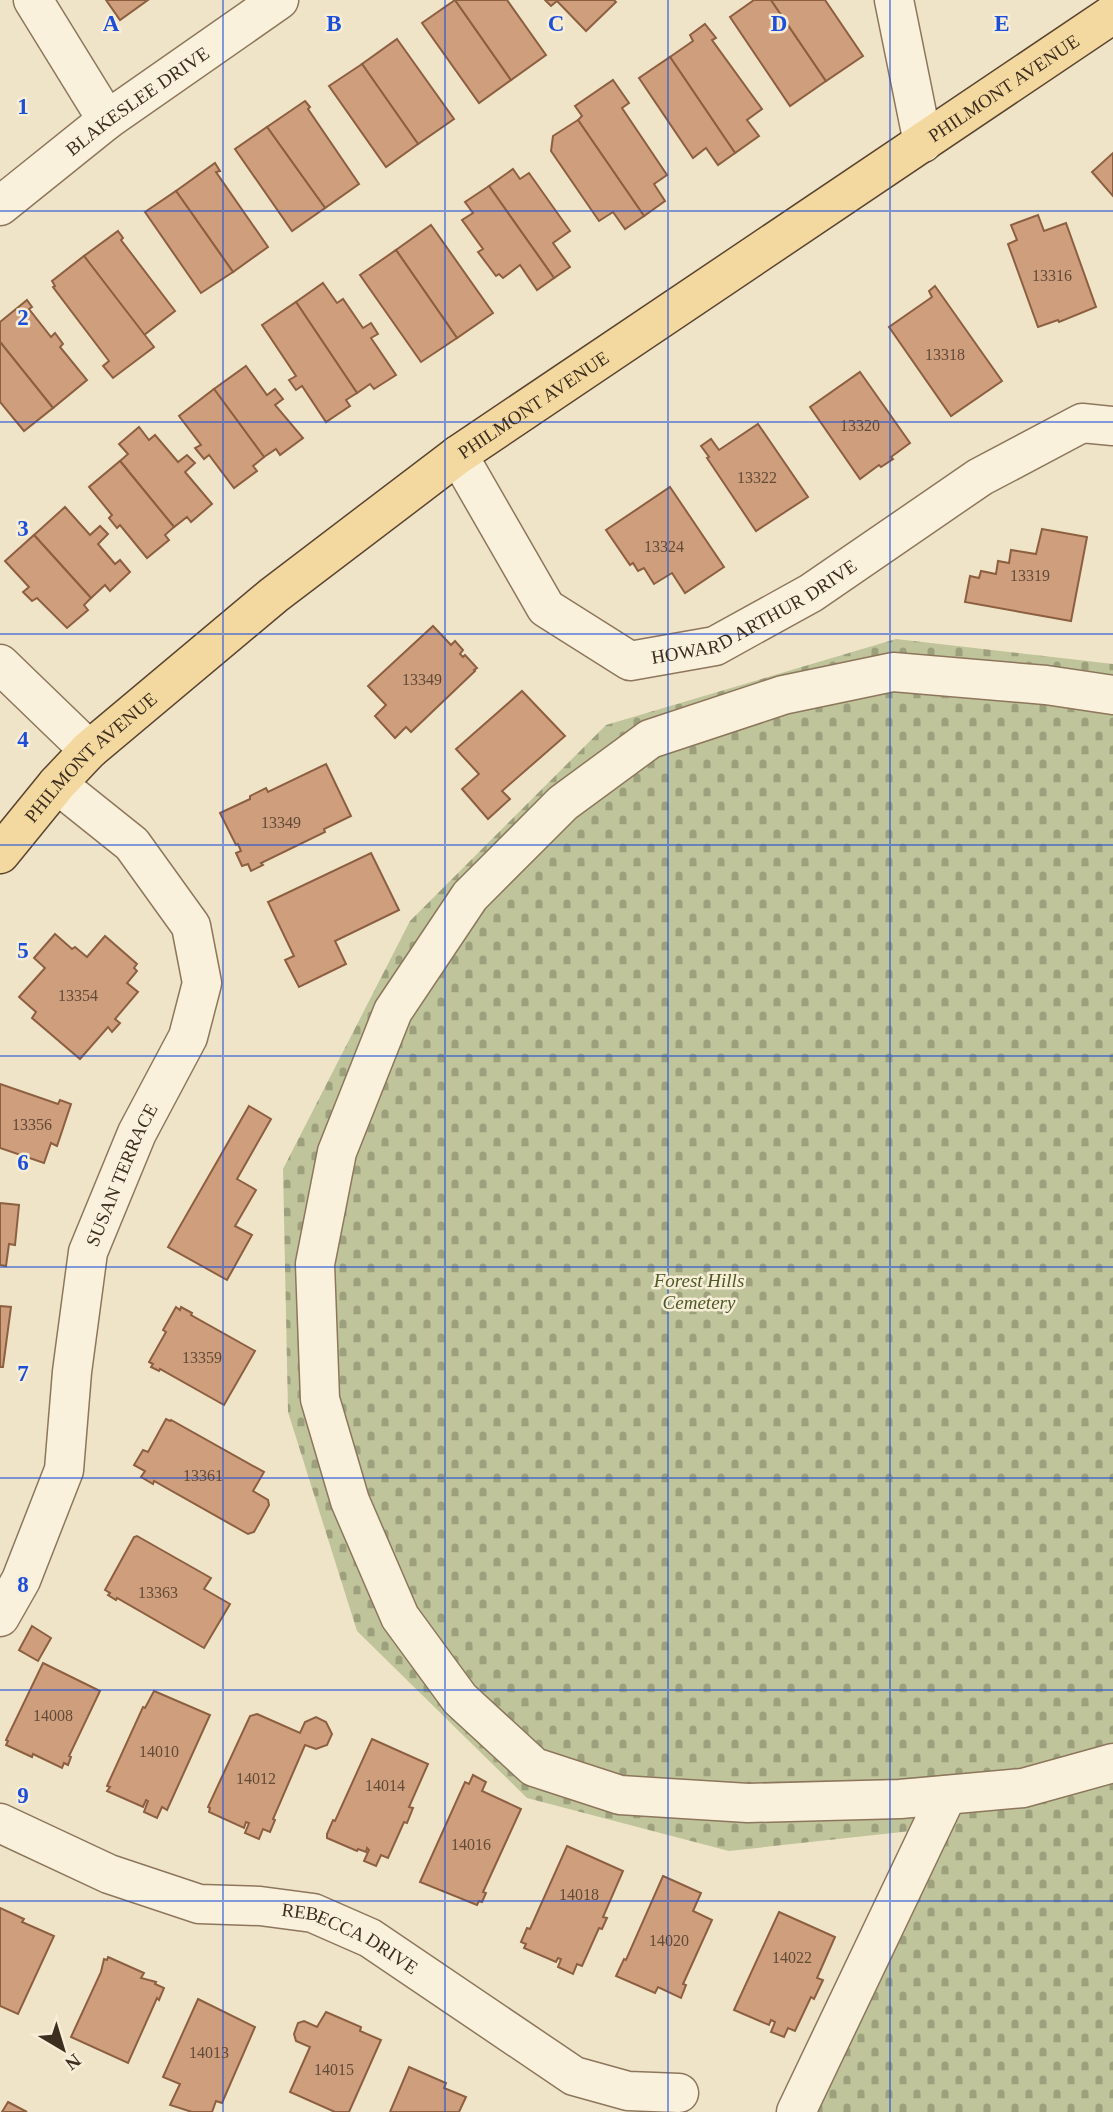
<svg xmlns="http://www.w3.org/2000/svg" width="1113" height="2112" font-family="'Times New Roman',serif">
  <style>
    .cemetery { fill: url(#cemetery-stones) }
    .building { fill: #cf9f7d; stroke: #8d5f41; stroke-width: 2 }
    .lines { fill: none; stroke-linecap: round; stroke-linejoin: round }
    .minor-casing { stroke: #8d765c; stroke-width: 41 }
    .major-casing { stroke: #5b4430; stroke-width: 41 }
    .minor { stroke: #faf1dc; stroke-width: 38 }
    .major { stroke: #f3d9a0; stroke-width: 38 }
    .grid { fill: none; stroke: #1d4ed8; stroke-width: 2; stroke-opacity: 0.55 }
    .labels { text-anchor: middle; stroke-width: 5; stroke-linejoin: round; paint-order: stroke }
    .number-label { font-size: 16px; fill: #624a37 }
    .street-label { font-size: 19px; fill: #3d2e20; stroke: #f7eed8 }
    .park-label { font-size: 19px; font-style: italic; fill: #4d5a26; stroke: #f7eed8 }
    .grid-label { font-size: 23px; text-anchor: middle; font-weight: bold; fill: #1d4ed8; stroke: #f7eed8; stroke-width: 5; stroke-linejoin: round; paint-order: stroke }
  </style>
  <defs>
    <pattern id="cemetery-stones" width="16" height="16" patternUnits="userSpaceOnUse" patternTransform="scale(1.75)"><rect width="16" height="16" fill="#bfc49a"/><path d="M2 7V4a2 2 0 0 1 4 0v3zM10 15v-3a2 2 0 0 1 4 0v3z" fill="#9ca07d"/></pattern>
  </defs>
  <rect width="100%" height="100%" fill="#f0e4c8"/>
  <polygon class="cemetery" points="896,639 1113,664 1113,2112 799,2112 911,1831 729,1851 527,1798 357,1631 288,1412 283,1169 410,921 606,725"/>
  <g class="building">
    <polygon points="106,0 148,0 120,20"/>
    <polygon points="455,0 511,80 479,103 422,23"/>
    <polygon points="455,0 507,0 546,55 511,80"/>
    <polygon points="545,0 614,0 616,2 586,31 557,1 551,6"/>
    <polygon points="754,0 771,0 826,81 790,106 730,17"/>
    <polygon points="771,0 825,0 863,56 826,81"/>
    <polygon points="705,24 716,38 712,40 762,109 747,120 759,136 735,153 670,57 693,41 690,35"/>
    <polygon points="397,39 454,119 418,144 362,64"/>
    <polygon points="670,57 735,153 718,165 706,148 693,158 639,78"/>
    <polygon points="362,64 418,144 386,167 329,86"/>
    <polygon points="613,80 629,103 622,108 667,175 654,184 665,201 644,216 578,120 582,116 575,106"/>
    <polygon points="305,101 310,107 308,109 359,184 325,208 267,127"/>
    <polygon points="578,120 644,216 625,229 613,212 599,221 551,151 553,136"/>
    <polygon points="267,127 325,208 292,231 235,149"/>
    <polygon points="1113,153 1113,196 1092,172"/>
    <polygon points="215,163 220,171 216,172 268,247 233,272 176,191"/>
    <polygon points="513,169 520,179 529,173 570,231 553,243 570,267 554,278 489,186"/>
    <polygon points="489,186 554,278 537,290 520,265 503,278 499,274 496,276 478,252 483,249 462,220 473,213 465,202"/>
    <polygon points="176,191 233,272 201,293 145,212"/>
    <polygon points="1038,215 1044,231 1066,223 1096,307 1059,322 1058,320 1038,327 1008,244 1017,240 1011,225"/>
    <polygon points="431,225 493,313 457,338 396,250"/>
    <polygon points="118,231 123,238 121,240 175,311 144,335 84,256"/>
    <polygon points="396,250 457,338 421,362 360,275"/>
    <polygon points="84,256 154,347 113,378 103,366 109,361 53,287 55,286 52,281"/>
    <polygon points="323,283 337,303 343,299 363,328 371,323 378,334 371,338 396,375 374,389 370,384 357,393 296,302"/>
    <polygon points="935,286 1002,381 951,416 889,327 932,297 929,291"/>
    <polygon points="27,300 32,307 29,309 51,337 55,333 63,344 60,347 87,380 53,408 0,342 0,322"/>
    <polygon points="296,302 357,393 346,400 350,406 326,422 302,386 296,390 289,380 296,376 262,325"/>
    <polygon points="0,342 53,408 24,431 0,402"/>
    <polygon points="246,366 267,395 275,389 283,399 275,405 303,438 280,455 276,449 264,457 214,389"/>
    <polygon points="860,372 910,443 891,457 893,459 881,467 879,465 860,479 810,407"/>
    <polygon points="214,389 264,457 253,466 257,471 234,488 209,455 204,459 195,448 201,445 179,416"/>
    <polygon points="758,424 808,497 756,531 707,458 709,457 701,446 711,439 719,450"/>
    <polygon points="139,427 149,440 155,435 178,462 187,455 195,463 185,472 212,504 191,522 187,517 174,527 120,461 128,454 119,444"/>
    <polygon points="120,461 174,527 165,535 169,540 147,558 120,525 117,528 109,518 112,515 89,487"/>
    <polygon points="670,487 724,567 685,593 672,573 654,584 644,568 638,571 633,563 630,565 606,530"/>
    <polygon points="65,507 90,535 100,526 108,534 98,544 115,564 120,560 130,572 110,591 105,585 91,598 34,535"/>
    <polygon points="1042,529 1087,537 1071,621 965,602 970,576 979,578 981,571 996,574 998,561 1009,563 1011,550 1036,554"/>
    <polygon points="34,535 91,598 84,605 88,610 67,628 37,598 32,601 23,592 29,587 5,561"/>
    <polygon points="433,626 451,645 455,641 463,650 460,654 463,657 465,655 477,668 474,670 475,671 411,732 406,727 395,738 375,716 386,705 368,686"/>
    <polygon points="522,691 565,736 502,791 510,799 488,819 462,789 479,774 456,749"/>
    <polygon points="326,764 351,816 324,829 325,832 261,863 263,865 251,871 248,864 242,866 236,853 241,851 238,844 236,845 220,813 250,799 250,796 266,788 268,792"/>
    <polygon points="371,853 399,910 335,941 346,964 299,987 285,960 294,956 268,902"/>
    <polygon points="55,934 72,949 75,947 87,957 105,936 137,964 134,968 137,971 127,983 138,992 115,1019 120,1023 112,1032 108,1027 80,1059 32,1018 36,1012 19,997 45,968 34,958"/>
    <polygon points="0,1084 58,1104 60,1100 71,1104 57,1146 51,1143 44,1163 0,1148"/>
    <polygon points="249,1106 271,1119 237,1179 256,1190 235,1226 252,1235 227,1280 168,1247"/>
    <polygon points="0,1203 19,1205 15,1245 9,1244 6,1266 0,1265"/>
    <polygon points="0,1306 11,1307 3,1367 0,1367"/>
    <polygon points="176,1307 180,1310 181,1307 192,1313 191,1315 255,1351 224,1405 160,1369 159,1371 151,1367 153,1364 149,1362 166,1332 163,1330"/>
    <polygon points="166,1419 170,1421 171,1420 264,1472 253,1491 268,1500 269,1505 254,1532 248,1534 154,1481 153,1484 141,1477 145,1471 134,1465 143,1450 148,1452"/>
    <polygon points="137,1536 211,1578 204,1589 230,1604 204,1648 117,1598 116,1600 108,1595 110,1593 105,1590 134,1537"/>
    <polygon points="32,1626 51,1638 38,1661 19,1650"/>
    <polygon points="43,1663 100,1691 69,1756 71,1757 68,1765 64,1763 62,1768 33,1754 32,1757 6,1745 8,1741 6,1740"/>
    <polygon points="154,1691 210,1715 167,1810 162,1807 157,1818 144,1812 148,1801 146,1800 143,1807 107,1791 110,1787 107,1786 143,1707 145,1708"/>
    <polygon points="257,1714 300,1733 305,1722 316,1717 326,1722 332,1734 327,1745 316,1749 305,1745 273,1819 275,1820 270,1832 263,1829 259,1839 245,1833 249,1823 246,1822 244,1828 209,1812 210,1808 208,1807 250,1716"/>
    <polygon points="372,1739 428,1764 409,1807 413,1808 407,1823 404,1822 388,1858 381,1855 376,1866 364,1861 369,1850 367,1848 366,1852 358,1849 357,1851 327,1838 327,1834 333,1820 335,1821"/>
    <polygon points="473,1775 486,1782 482,1791 521,1809 483,1892 486,1893 482,1902 479,1901 477,1905 420,1882 465,1782 469,1784"/>
    <polygon points="567,1846 623,1871 603,1917 607,1918 602,1929 599,1928 582,1966 577,1964 573,1974 558,1967 561,1959 558,1958 556,1962 524,1948 526,1944 521,1942 527,1928 530,1929"/>
    <polygon points="663,1876 701,1893 693,1911 712,1920 683,1984 686,1985 681,1998 658,1987 655,1993 616,1976 624,1959 626,1960"/>
    <polygon points="0,1908 24,1919 22,1922 54,1936 18,2014 0,2006"/>
    <polygon points="779,1912 835,1937 817,1978 823,1980 814,1999 811,1997 795,2031 788,2028 784,2037 771,2032 775,2022 771,2020 769,2025 734,2010"/>
    <polygon points="108,1957 144,1973 141,1978 156,1982 155,1984 164,1988 159,2000 157,1998 128,2063 71,2037 101,1972 104,1959 107,1960"/>
    <polygon points="198,1999 255,2027 222,2103 216,2101 212,2112 192,2112 170,2105 180,2084 163,2077"/>
    <polygon points="326,2012 361,2027 360,2031 381,2040 349,2112 335,2112 290,2092 310,2047 296,2041 294,2034 298,2023 304,2021 317,2027"/>
    <polygon points="409,2067 446,2083 444,2088 466,2097 459,2112 390,2112"/>
    <polygon points="8,2102 27,2112 2,2112"/>
  </g>
  <g class="lines">
    <g class="minor-casing">
      <g id="minor">
        <polyline points="33,0 107,120"/>
        <polyline points="894,0 923,143"/>
        <path id="s1" d="M0,206L107,120L279,0"/>
        <path id="s2" d="M458,455L546,608L630,661L715,646L811,593L980,477L1082,423L1113,426"/>
        <polyline points="0,664 89,750"/>
        <polyline points="1113,695 1046,685 893,672 783,695 650,739 563,803 470,896 393,1011 337,1152 315,1264 320,1399 350,1501 400,1617 460,1699 534,1767 620,1795 748,1803 900,1799 1023,1788 1113,1763"/>
        <path id="s3" d="M0,1617L21,1580L64,1470L72,1372L88,1252L137,1133L188,1037L202,983L191,926L132,844L57,784"/>
        <path id="s4" d="M0,1823L109,1874L199,1904L260,1906L313,1913L370,1938L574,2076L628,2091L679,2093"/>
        <polyline points="796,2112 947,1795"/>
      </g>
    </g>
    <g class="major-casing">
      <g id="major">
        <path id="s5" d="M0,854L57,784L89,750L274,595L458,455L1113,14"/>
      </g>
    </g>
    <use href="#minor" class="minor"/>
    <use href="#major" class="major"/>
  </g>
  <path class="grid" d="M223,0V2112M445,0V2112M668,0V2112M890,0V2112M0,211H1113M0,422H1113M0,634H1113M0,845H1113M0,1056H1113M0,1267H1113M0,1478H1113M0,1690H1113M0,1901H1113"/>
  <g class="labels">
    <g class="number-label">
      <text x="1052" y="281">13316</text>
      <text x="945" y="360">13318</text>
      <text x="860" y="431">13320</text>
      <text x="757" y="483">13322</text>
      <text x="664" y="552">13324</text>
      <text x="1030" y="581">13319</text>
      <text x="422" y="685">13349</text>
      <text x="281" y="828">13349</text>
      <text x="78" y="1001">13354</text>
      <text x="32" y="1130">13356</text>
      <text x="202" y="1363">13359</text>
      <text x="203" y="1481">13361</text>
      <text x="158" y="1598">13363</text>
      <text x="53" y="1721">14008</text>
      <text x="159" y="1757">14010</text>
      <text x="256" y="1784">14012</text>
      <text x="385" y="1791">14014</text>
      <text x="471" y="1850">14016</text>
      <text x="579" y="1900">14018</text>
      <text x="669" y="1946">14020</text>
      <text x="792" y="1963">14022</text>
      <text x="209" y="2058">14013</text>
      <text x="334" y="2075">14015</text>
    </g>
    <g class="street-label">
      <text dy="7" stroke="none"><textPath href="#s5" startOffset="1267">PHILMONT AVENUE</textPath></text>
      <text dy="7" stroke="none"><textPath href="#s1" startOffset="173">BLAKESLEE DRIVE</textPath></text>
      <text dy="7" stroke="none"><textPath href="#s5" startOffset="700">PHILMONT AVENUE</textPath></text>
      <text dy="7" stroke="none"><textPath href="#s2" startOffset="411">HOWARD ARTHUR DRIVE</textPath></text>
      <text dy="7" stroke="none"><textPath href="#s5" startOffset="133">PHILMONT AVENUE</textPath></text>
      <text dy="7" stroke="none"><textPath href="#s3" startOffset="464">SUSAN TERRACE</textPath></text>
      <text dy="7" stroke="none"><textPath href="#s4" startOffset="373">REBECCA DRIVE</textPath></text>
    </g>
    <g class="park-label">
      <text x="699" y="1287">Forest Hills<tspan x="699" dy="22">Cemetery</tspan></text>
    </g>
  </g>
  <g class="grid-label">
    <text x="111" y="31">A</text>
    <text x="334" y="31">B</text>
    <text x="556" y="31">C</text>
    <text x="779" y="31">D</text>
    <text x="1002" y="31">E</text>
    <text x="23" y="114">1</text>
    <text x="23" y="325">2</text>
    <text x="23" y="536">3</text>
    <text x="23" y="747">4</text>
    <text x="23" y="958">5</text>
    <text x="23" y="1170">6</text>
    <text x="23" y="1381">7</text>
    <text x="23" y="1592">8</text>
    <text x="23" y="1803">9</text>
  </g>
  <g transform="translate(63 2049) rotate(142)" stroke="#f7eed8" stroke-width="5" paint-order="stroke">
  <path d="M0-5L12 26L0 18L-12 26Z" fill="#3d2e20"/>
  <text y="-10" font-size="19" font-weight="bold" text-anchor="middle" fill="#3d2e20">N</text>
  </g>
</svg>
